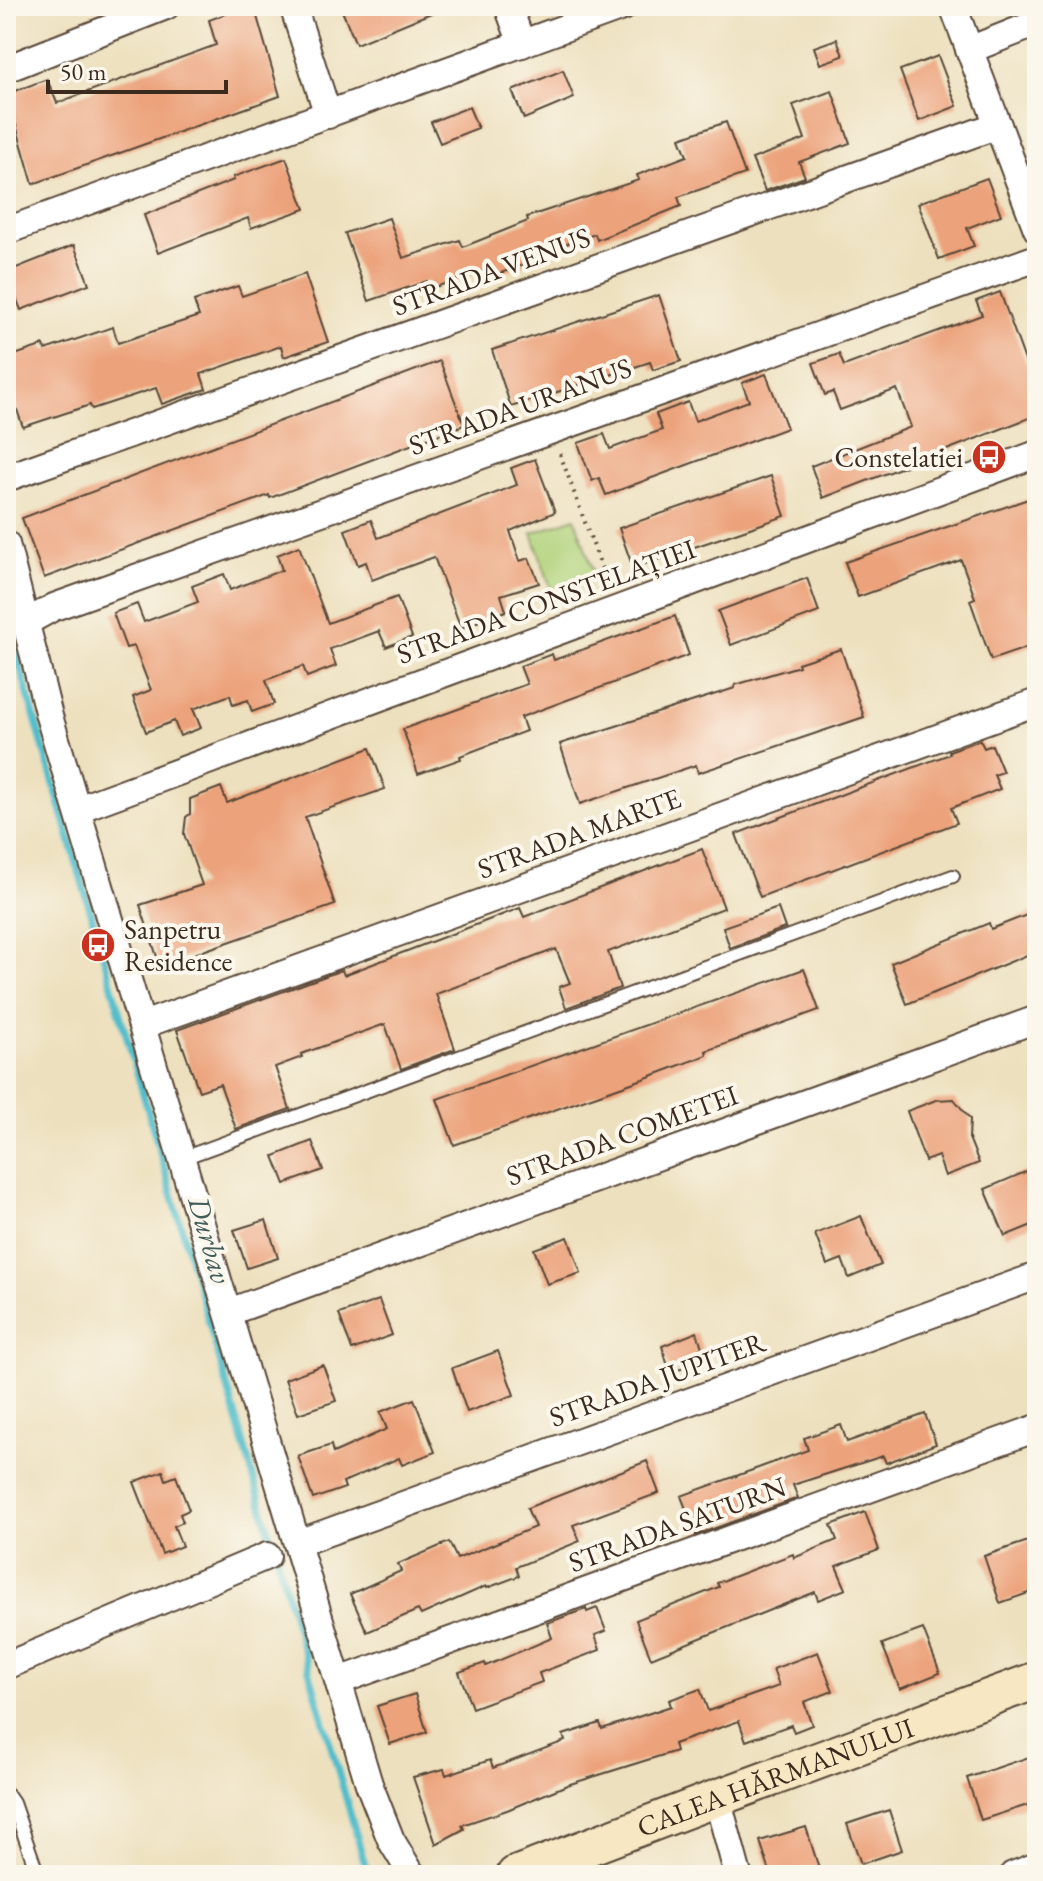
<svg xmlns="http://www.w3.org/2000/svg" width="1043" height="1881" font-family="'EB Garamond',serif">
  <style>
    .green { fill: #b1d37b; stroke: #767e4c; stroke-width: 2 }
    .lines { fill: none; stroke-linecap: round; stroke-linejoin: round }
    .stream { stroke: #50bdca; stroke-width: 7 }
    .building { fill: #eca27a }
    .lane-casing { stroke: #564536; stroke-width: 16 }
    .street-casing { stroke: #564536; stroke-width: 30 }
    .secondary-casing { stroke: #564536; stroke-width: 40 }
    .path { stroke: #564536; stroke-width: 4; stroke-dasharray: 2 6; stroke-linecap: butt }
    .lane { stroke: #fff; stroke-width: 12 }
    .street { stroke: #fff; stroke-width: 26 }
    .secondary { stroke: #f7e8c3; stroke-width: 36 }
    .labels { text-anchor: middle; stroke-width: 8; stroke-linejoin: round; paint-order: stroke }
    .street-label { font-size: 28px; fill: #3b2a1e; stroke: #fbf7ec }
    .poi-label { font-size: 28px; fill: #3b2a1e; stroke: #fbf7ec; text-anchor: end }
    .water-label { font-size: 30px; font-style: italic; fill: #425d5a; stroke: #fbf7ec }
  </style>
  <rect width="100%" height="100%" fill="#fbf7ec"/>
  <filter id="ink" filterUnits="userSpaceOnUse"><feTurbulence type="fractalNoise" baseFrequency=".0125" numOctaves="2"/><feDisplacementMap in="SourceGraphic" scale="16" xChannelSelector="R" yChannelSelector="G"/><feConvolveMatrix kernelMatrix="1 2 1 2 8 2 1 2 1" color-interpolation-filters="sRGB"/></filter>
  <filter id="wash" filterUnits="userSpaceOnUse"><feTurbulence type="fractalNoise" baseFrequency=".006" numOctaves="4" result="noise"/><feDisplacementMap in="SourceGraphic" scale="32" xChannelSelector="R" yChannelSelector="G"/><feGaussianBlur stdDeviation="1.8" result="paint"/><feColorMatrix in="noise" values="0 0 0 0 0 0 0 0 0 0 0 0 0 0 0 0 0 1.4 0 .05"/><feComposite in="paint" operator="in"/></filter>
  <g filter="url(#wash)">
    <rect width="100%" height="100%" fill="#ede0be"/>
    <polygon class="green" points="575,518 596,579 553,594 532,533"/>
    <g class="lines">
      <polyline class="stream" points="6,618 368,1875"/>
    </g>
    <g id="blocks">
      <g class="building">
        <polygon points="247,6 254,6 280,96 33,184 7,94 47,79 57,103 216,45 209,20"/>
        <polygon points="340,6 448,6 356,44"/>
        <polygon points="837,39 843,56 820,64 814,47"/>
        <polygon points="938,56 957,106 919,121 900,70"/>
        <polygon points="563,70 574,98 524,119 512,91"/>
        <polygon points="832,91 850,143 799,162 805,177 765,191 752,159 805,139 793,105"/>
        <polygon points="469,107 478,128 440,143 431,122"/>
        <polygon points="726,122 745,174 678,197 681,206 597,240 595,234 523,259 525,264 490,277 487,270 429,289 427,281 369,301 345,233 389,218 403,258 460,240 463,247 528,221 527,217 639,180 637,175 687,156 680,138"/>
        <polygon points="286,158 305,209 251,228 248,218 158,253 144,215 234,180 233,177"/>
        <polygon points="987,178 1001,215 967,228 974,246 939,259 918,203"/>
        <polygon points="74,245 89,284 21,310 6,272"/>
        <polygon points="305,274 328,342 284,357 281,346 201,374 206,389 162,404 156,388 92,409 90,405 23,427 6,378 6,358 44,345 45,350 113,327 118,343 199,316 194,301 238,286 242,296"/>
        <polygon points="1000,292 1030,374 1037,371 1037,415 823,498 811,466 911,427 897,389 840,410 833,392 825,395 813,363 839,354 844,366 982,315 976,301"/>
        <polygon points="659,295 681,361 653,370 650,362 511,407 492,350"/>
        <polygon points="440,361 464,425 270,498 269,495 44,578 22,518"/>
        <polygon points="766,374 787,428 606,495 599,478 592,481 578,443 604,434 610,449 662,430 656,414 688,402 695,421 749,401 742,383"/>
        <polygon points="535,459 555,512 510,531 520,561 529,558 539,583 501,595 506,611 461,628 434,557 372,580 366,562 358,565 345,530 371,520 378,538 517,485 511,468"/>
        <polygon points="771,476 785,516 633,568 619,528"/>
        <polygon points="1037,496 1037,644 991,660 970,600 975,598 961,560 858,597 845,562"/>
        <polygon points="299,546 328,623 397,597 412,637 386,647 379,631 330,649 336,666 307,677 303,666 266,680 274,704 252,712 248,700 233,705 230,695 193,709 201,728 180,736 174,721 146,732 133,697 151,690 134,646 126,648 113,613 137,604 144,622 198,602 192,586 224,574 230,590 282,570 277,555"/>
        <polygon points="807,578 819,612 731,645 718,611"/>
        <polygon points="675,616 689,655 521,717 526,731 460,756 461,759 418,774 403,729 527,684 520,666 552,654 554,660"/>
        <polygon points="841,649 864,717 698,773 696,765 580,804 560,744 735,688 735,685 799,666 798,663"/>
        <polygon points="980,740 984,748 992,745 1003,772 994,775 1000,789 951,808 957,823 760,897 736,834 950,754 949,751"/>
        <polygon points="370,748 385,789 305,817 335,905 160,966 140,905 202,885 184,834 186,817 190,814 190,799 221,787 227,803"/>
        <polygon points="702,849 724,908 608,952 620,988 566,1008 559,987 570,983 556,949 436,994 455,1049 401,1069 385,1024 301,1054 302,1057 275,1067 290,1109 236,1129 220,1084 199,1091 177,1030 342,970 344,975 520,908 524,917"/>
        <polygon points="778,908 785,928 730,948 723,927"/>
        <polygon points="1037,911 1037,951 907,1004 891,963 989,923 991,929"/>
        <polygon points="804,969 819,1010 706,1051 707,1055 643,1079 454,1145 437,1099"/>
        <polygon points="954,1099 970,1119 969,1138 979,1163 945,1176 938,1156 925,1161 907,1111 936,1100"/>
        <polygon points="312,1141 323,1170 285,1184 274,1156"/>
        <polygon points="1037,1167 1037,1223 1005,1236 985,1189"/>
        <polygon points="861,1216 881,1265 849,1278 842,1259 827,1265 815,1234"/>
        <polygon points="266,1220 278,1258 247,1268 234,1230"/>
        <polygon points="568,1237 581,1273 547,1284 534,1249"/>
        <polygon points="379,1300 392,1335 352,1350 339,1314"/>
        <polygon points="697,1332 706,1360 670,1373 662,1346"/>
        <polygon points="498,1351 514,1395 467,1412 452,1368"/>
        <polygon points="323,1365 336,1401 298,1414 285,1379"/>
        <polygon points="414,1399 435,1452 402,1465 399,1458 343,1482 345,1488 313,1499 298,1456 331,1445 333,1453 387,1429 380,1412"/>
        <polygon points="925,1414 936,1444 886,1463 883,1456 793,1485 798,1498 696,1535 681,1496 808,1450 804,1438 841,1425 847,1442"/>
        <polygon points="647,1461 659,1493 573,1525 580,1541 516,1567 519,1576 487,1588 486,1586 421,1615 418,1610 367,1632 350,1594 401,1571 398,1564 449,1542 457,1559 535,1527 527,1508"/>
        <polygon points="163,1471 166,1480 176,1476 189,1510 180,1514 183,1522 174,1526 182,1546 162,1554 134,1482"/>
        <polygon points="865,1512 879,1550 836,1566 846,1589 818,1600 815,1592 651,1658 636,1620 719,1587 717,1583 793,1554 794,1558 837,1540 831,1525"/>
        <polygon points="1037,1538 1037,1590 1000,1603 984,1556"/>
        <polygon points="597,1608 606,1631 595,1635 600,1650 539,1673 542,1682 472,1708 459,1672 485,1663 486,1666 552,1638 547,1623 586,1609 587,1612"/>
        <polygon points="923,1629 940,1673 900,1689 882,1644"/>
        <polygon points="818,1652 833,1691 804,1702 812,1725 794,1732 791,1725 746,1741 739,1721 674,1744 676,1751 567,1785 507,1810 462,1825 464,1829 436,1844 413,1777 444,1769 446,1775 490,1760 493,1768 565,1741 563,1735 600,1723 602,1729 671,1706 669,1700 700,1689 708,1711 779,1686 773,1669"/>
        <polygon points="415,1694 427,1732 390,1744 377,1706"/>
        <polygon points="1032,1756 1037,1770 1037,1802 981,1820 967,1778"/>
        <polygon points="889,1810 902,1850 861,1864 847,1824"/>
        <polygon points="806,1827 821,1875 771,1875 760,1841"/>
      </g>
    </g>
  </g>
  <g filter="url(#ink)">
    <use href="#blocks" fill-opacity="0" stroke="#564536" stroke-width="2"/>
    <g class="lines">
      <g class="lane-casing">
        <g id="lane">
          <polyline points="183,1158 953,876"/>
          <polyline points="6,1793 13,1803 38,1875"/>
        </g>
      </g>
      <g class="street-casing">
        <g id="street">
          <polyline points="293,6 328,115"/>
          <polyline points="508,6 522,44"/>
          <polyline points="953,6 1037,229"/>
          <polyline points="969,50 1037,23"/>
          <polyline points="6,69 166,6"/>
          <polyline points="6,231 625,6"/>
          <polyline points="6,478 998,125"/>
          <polyline points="6,544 49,716 369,1784 391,1840 412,1875"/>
          <polyline points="27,622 54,607 1037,258"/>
          <polyline points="78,809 1037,454"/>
          <polyline points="143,1025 1037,702"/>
          <polyline points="229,1312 1037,1019"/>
          <polyline points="298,1543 1037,1276"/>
          <polyline points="6,1666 267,1556"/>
          <polyline points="339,1681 1037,1428"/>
          <polyline points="717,1798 738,1875"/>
          <polyline points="1013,1875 1037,1866"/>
        </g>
      </g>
      <g class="secondary-casing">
        <g id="secondary">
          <path id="s1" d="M515,1875L717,1798L1037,1680"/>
        </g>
      </g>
      <polyline class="path" points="560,454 609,588"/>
      <use href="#lane" class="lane"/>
      <use href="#street" class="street"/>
      <use href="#secondary" class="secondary"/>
    </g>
  </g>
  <defs>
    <g id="bus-disc" transform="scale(1.8)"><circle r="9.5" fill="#c8321e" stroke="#fbf7ec"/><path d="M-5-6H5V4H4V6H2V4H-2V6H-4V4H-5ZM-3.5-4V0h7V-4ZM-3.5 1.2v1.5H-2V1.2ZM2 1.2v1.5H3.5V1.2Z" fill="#fff"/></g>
  </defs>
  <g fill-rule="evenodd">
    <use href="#bus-disc" x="989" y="457"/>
    <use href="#bus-disc" x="98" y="945"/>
  </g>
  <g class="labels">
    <g class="street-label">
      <text transform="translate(491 271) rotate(-20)" y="10">STRADA VENUS</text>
      <text transform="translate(520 406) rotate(-20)" y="10">STRADA URANUS</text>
      <text transform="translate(546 601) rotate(-20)" y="10">STRADA CONSTELAȚIEI</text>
      <text transform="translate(579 833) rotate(-20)" y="10">STRADA MARTE</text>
      <text transform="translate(622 1135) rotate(-20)" y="10">STRADA COMETEI</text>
      <text transform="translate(657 1379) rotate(-20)" y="10">STRADA JUPITER</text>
      <text transform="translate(677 1524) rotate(-20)" y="10">STRADA SATURN</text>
      <text dy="10" stroke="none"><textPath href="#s1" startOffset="278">CALEA HĂRMANULUI</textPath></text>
    </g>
    <g class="poi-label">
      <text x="963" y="467">Constelatiei</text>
      <text x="124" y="939" text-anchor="start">Sanpetru<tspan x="124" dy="32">Residence</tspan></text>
    </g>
    <g class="water-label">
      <text transform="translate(210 1240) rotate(74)" y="10">Durbav</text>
    </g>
  </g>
  <rect width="1043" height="1881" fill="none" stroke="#fbf7ec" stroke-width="32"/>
  <path d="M48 80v12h178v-12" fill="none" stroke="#3b2a1e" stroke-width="4"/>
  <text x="60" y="80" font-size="24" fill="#3b2a1e" stroke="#fbf7ec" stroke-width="6" paint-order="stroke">50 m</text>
</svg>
